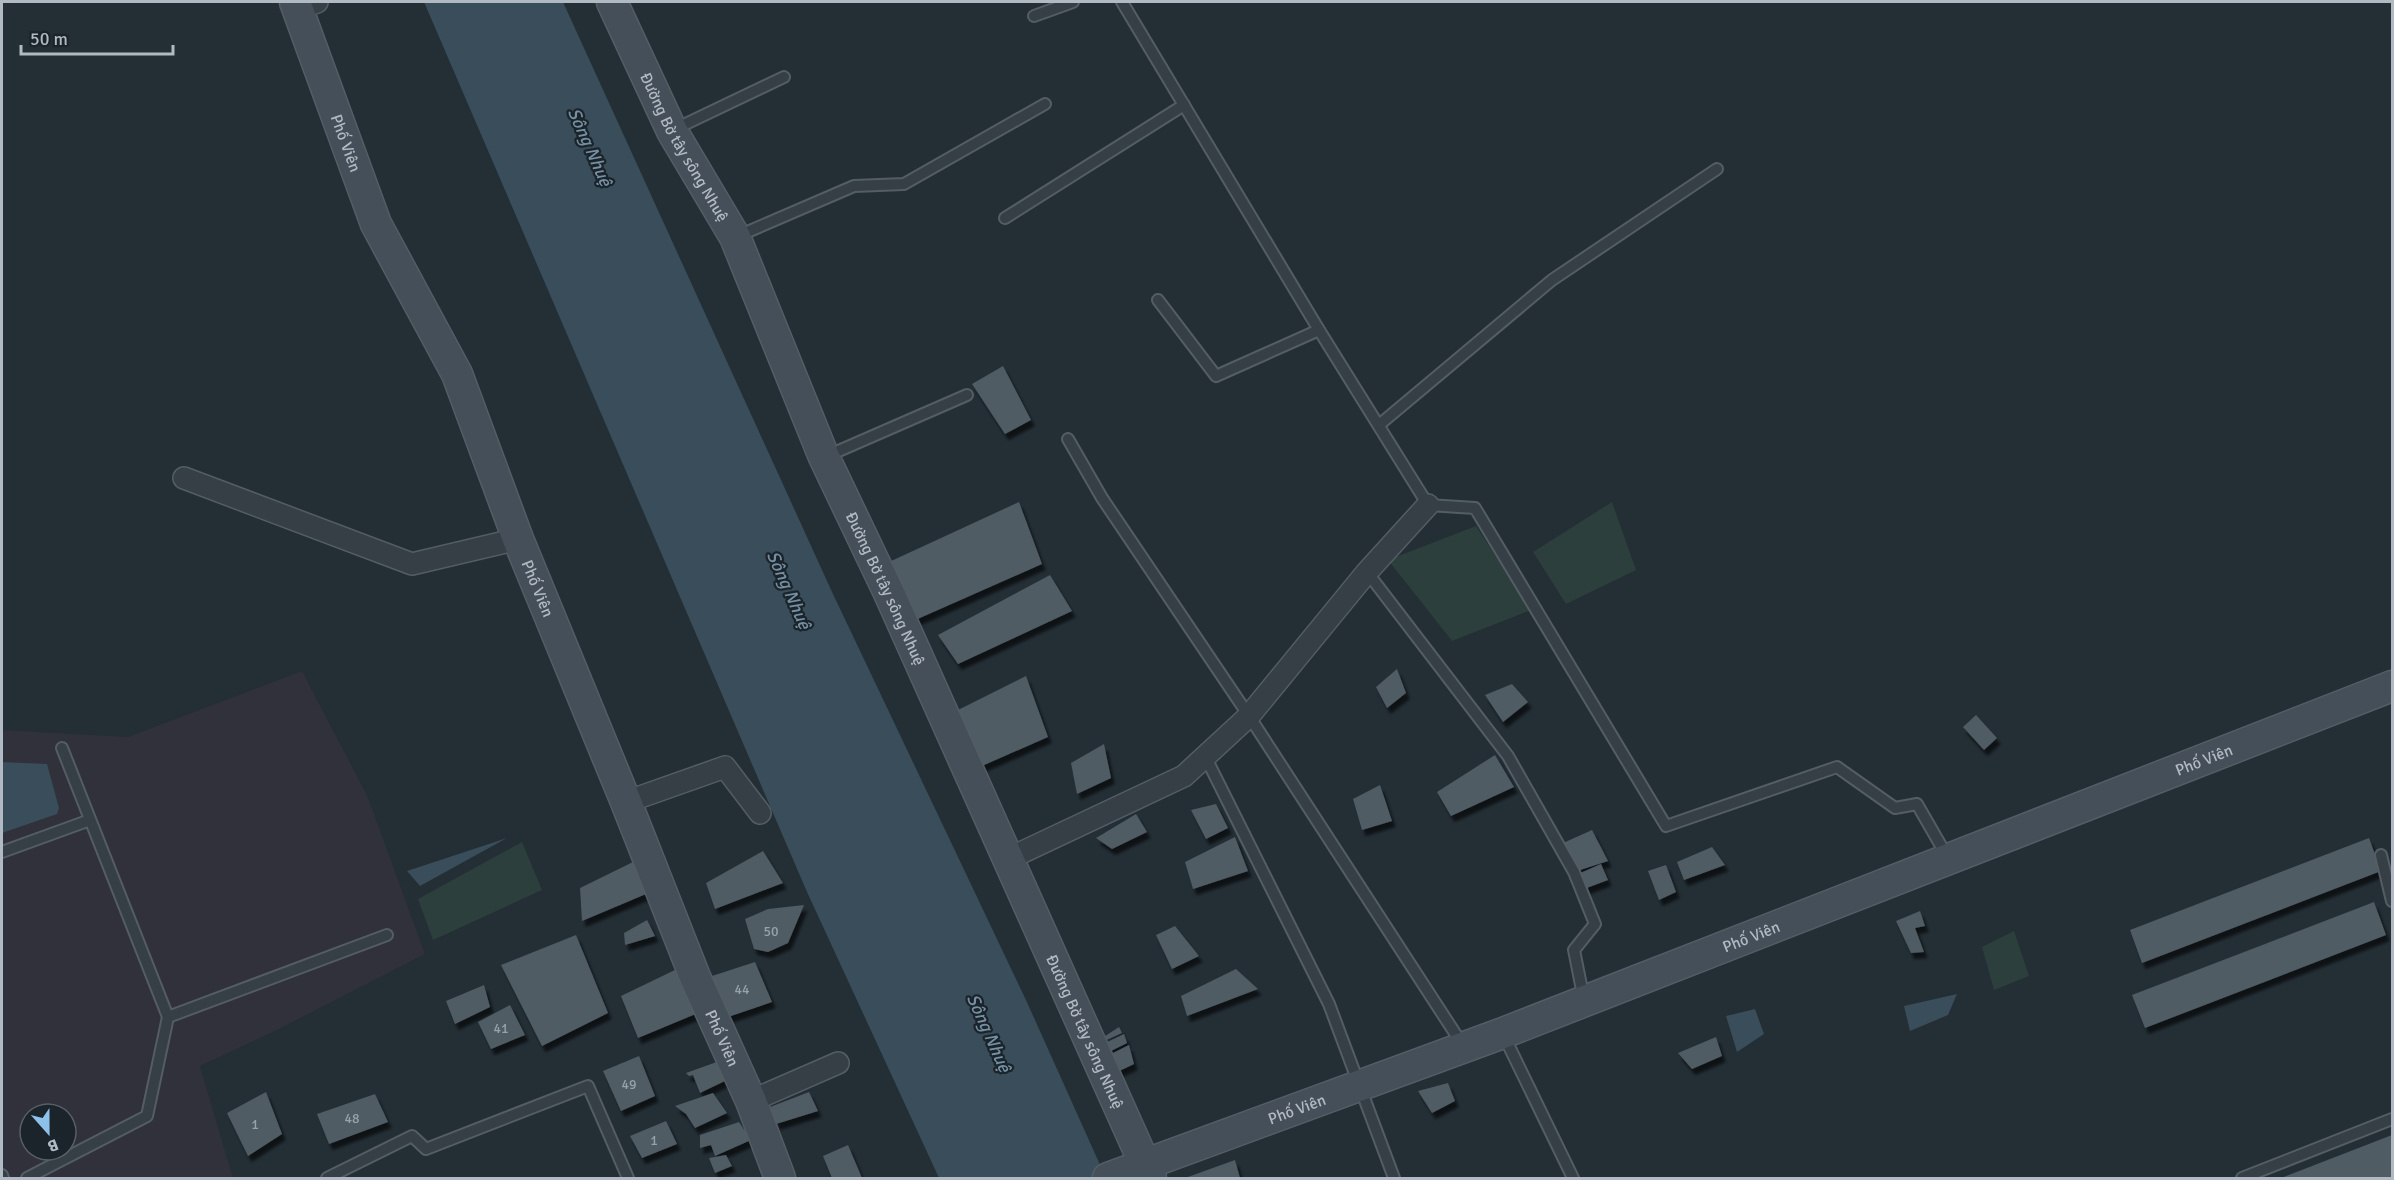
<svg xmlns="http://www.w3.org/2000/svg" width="2394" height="1180" font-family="Signika,sans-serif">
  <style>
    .medical { fill: #30313b; fill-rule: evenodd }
    .green { fill: #2c3f3c }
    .water { fill: #394d5a }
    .building { fill: #4f5b64; filter: url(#shadow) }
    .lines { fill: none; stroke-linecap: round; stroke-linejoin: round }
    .lane-casing { stroke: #545d64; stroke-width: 14 }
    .street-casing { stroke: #545d64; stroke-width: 24 }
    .secondary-casing { stroke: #545d64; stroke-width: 33 }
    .lane { stroke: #363f46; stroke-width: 10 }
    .street { stroke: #363f46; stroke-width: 21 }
    .secondary { stroke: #454f59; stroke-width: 30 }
    .labels { text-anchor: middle; stroke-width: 4.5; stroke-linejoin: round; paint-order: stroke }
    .number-label { font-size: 14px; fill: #98a2aa }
    .street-label { font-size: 16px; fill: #b1bac2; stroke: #1c242b }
    .water-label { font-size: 18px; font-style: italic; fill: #7590a3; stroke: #1c242b }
  </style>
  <defs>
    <filter id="shadow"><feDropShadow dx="3.5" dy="6" stdDeviation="1.5" flood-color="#0009"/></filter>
  </defs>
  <rect width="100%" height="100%" fill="#232e35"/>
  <path class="medical" d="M302,671L368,797L425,954L279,1029L200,1066L233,1178H2V730L128,737ZM30,1114H66V1150H30Z"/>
  <g class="green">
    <polygon points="1612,502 1636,570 1566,604 1533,552"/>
    <polygon points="1476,526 1531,610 1452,641 1388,560"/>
    <polygon points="522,842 542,890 433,940 418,899"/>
    <polygon points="2014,931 2029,976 1994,990 1982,947"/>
  </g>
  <g class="water">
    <polygon points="424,2 563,2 833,594 1026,1000 1106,1178 939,1178 807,892"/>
    <polygon points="2,762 47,764 59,808 57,814 2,833"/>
    <polygon points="507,838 420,886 407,871"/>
    <polygon points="1957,994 1948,1015 1910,1031 1904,1006"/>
    <polygon points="1755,1009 1764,1034 1737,1052 1726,1016"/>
  </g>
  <g class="building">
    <polygon points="1003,366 1031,420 1005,434 972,384"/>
    <polygon points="1019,502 1042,564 904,625 876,568"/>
    <polygon points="1050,575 1072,611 958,664 938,635"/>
    <polygon points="1397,669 1406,693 1387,708 1376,687"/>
    <polygon points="1026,676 1048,737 975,769 950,714"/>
    <polygon points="1512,684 1528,702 1503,722 1485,695"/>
    <polygon points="1976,715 1997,738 1984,750 1963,727"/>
    <polygon points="1104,744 1111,778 1077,794 1071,763"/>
    <polygon points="1495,755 1514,787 1451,816 1437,792"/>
    <polygon points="1380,785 1392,821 1362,830 1353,799"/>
    <polygon points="1216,804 1228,828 1206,839 1191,810"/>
    <polygon points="1136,814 1147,832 1112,849 1096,838"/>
    <polygon points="1592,830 1608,861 1574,872 1563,843"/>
    <polygon points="1235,837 1248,871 1193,889 1185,862"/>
    <polygon points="2369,838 2381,871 2142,963 2130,930"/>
    <polygon points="1712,847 1725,865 1684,880 1677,862"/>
    <polygon points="763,851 783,883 715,909 706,883"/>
    <polygon points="635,861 646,894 582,921 580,888"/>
    <polygon points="1601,864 1608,880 1576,892 1569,878"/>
    <polygon points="1666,865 1676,892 1659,900 1648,871"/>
    <polygon points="2374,902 2386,935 2145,1028 2132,995"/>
    <polygon points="804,905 788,943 768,952 754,949 745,919 768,909"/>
    <polygon points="1920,911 1925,926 1915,928 1924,952 1911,953 1896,921"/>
    <polygon points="647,920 655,936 625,945 624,933"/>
    <polygon points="1175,926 1199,956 1172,969 1156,935"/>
    <polygon points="576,935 608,1013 542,1046 501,965"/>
    <polygon points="755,962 772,1002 728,1017 712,976"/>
    <polygon points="679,968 698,1013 638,1038 621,996"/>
    <polygon points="1236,969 1258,989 1187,1016 1181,996"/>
    <polygon points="484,985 490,1007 455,1024 446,1001"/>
    <polygon points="510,1005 525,1035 491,1049 478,1022"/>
    <polygon points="1119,1027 1122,1033 1102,1042 1099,1040"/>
    <polygon points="1124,1034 1127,1043 1107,1053 1103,1044"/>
    <polygon points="1716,1037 1722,1056 1692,1069 1678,1053"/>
    <polygon points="1129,1045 1134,1064 1113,1074 1107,1056"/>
    <polygon points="639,1056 655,1096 621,1111 603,1071"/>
    <polygon points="725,1059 731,1078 700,1093 693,1075 689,1076 686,1073"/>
    <polygon points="1448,1083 1455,1101 1432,1113 1418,1091"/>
    <polygon points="266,1092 282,1134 248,1156 227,1113"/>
    <polygon points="809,1092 818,1111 776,1124 770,1107"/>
    <polygon points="713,1093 727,1113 695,1128 686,1114 675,1106"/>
    <polygon points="375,1094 388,1122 329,1144 317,1114"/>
    <polygon points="666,1121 677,1144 642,1158 630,1136"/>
    <polygon points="739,1122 751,1140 715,1156 711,1145 700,1148 700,1135"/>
    <polygon points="2392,1135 2392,1178 2281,1178"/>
    <polygon points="848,1145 862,1178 832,1178 823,1156"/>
    <polygon points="726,1155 732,1166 715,1173 709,1158"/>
    <polygon points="1235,1160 1240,1178 1185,1178"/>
  </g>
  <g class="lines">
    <g class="lane-casing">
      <g id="lane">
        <polyline points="1122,2 1319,330 1428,505 1475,508 1666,826 1837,767 1895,808 1917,804 1948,858"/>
        <polyline points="1034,16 1073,2"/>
        <polyline points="673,130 784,77"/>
        <polyline points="1005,218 1184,105"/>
        <polyline points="738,236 854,186 904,184 1045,104"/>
        <polyline points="1158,300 1216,376 1319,330"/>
        <polyline points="1379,425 1552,280 1717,169"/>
        <polyline points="1068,439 1102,498 1249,716 1462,1044"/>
        <polyline points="827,456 967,395"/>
        <polyline points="1367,572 1508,756 1574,872 1595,924 1574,950 1584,1000"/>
        <polyline points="62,748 168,1017"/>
        <polyline points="1205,756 1329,1004 1394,1178"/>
        <polyline points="2,852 90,820"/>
        <polyline points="2381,855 2392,901"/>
        <polyline points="1504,1036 1573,1178"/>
        <polyline points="2,1175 3,1178"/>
        <polyline points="27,1178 147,1116 168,1017 387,935"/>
        <polyline points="327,1178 412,1136 426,1149 588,1086 628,1178"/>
        <polyline points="2242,1178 2392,1119"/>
      </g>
    </g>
    <g class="street-casing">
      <g id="street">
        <polyline points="297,9 317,2"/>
        <polyline points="184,478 412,564 518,539"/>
        <polyline points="626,802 725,767 760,813"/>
        <polyline points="1008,859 1184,776 1249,716 1367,572 1428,505"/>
        <polyline points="751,1101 838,1063"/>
      </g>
    </g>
    <g class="secondary-casing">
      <g id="secondary">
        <path id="s1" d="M295,2L376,224L457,374L518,539L626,802L695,977L751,1101L780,1178"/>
        <path id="s2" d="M612,2L672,131L735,237L824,457L889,593L1151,1178"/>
        <path id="s3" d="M1108,1178L1503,1033L2392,686"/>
      </g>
    </g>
    <use href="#lane" class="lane"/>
    <use href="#street" class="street"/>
    <use href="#secondary" class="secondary"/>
  </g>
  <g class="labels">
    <g class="number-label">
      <text x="771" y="936">50</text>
      <text x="742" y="994">44</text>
      <text x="501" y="1033">41</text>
      <text x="629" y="1089">49</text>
      <text x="352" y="1123">48</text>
      <text x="255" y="1129">1</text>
      <text x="654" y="1145">1</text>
    </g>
    <g class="street-label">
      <text dy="6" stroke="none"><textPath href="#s1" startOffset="150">Phố Viên</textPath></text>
      <text dy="6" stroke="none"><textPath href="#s2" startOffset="162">Đường Bờ tây sông Nhuệ</textPath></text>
      <text dy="6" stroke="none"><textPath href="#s2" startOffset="648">Đường Bờ tây sông Nhuệ</textPath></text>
      <text dy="6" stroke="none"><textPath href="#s1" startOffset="636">Phố Viên</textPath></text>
      <text dy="6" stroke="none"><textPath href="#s3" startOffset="1173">Phố Viên</textPath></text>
      <text dy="6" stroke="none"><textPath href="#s3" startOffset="687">Phố Viên</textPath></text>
      <text dy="6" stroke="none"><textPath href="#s2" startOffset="1134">Đường Bờ tây sông Nhuệ</textPath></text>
      <text dy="6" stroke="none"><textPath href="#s1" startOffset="1122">Phố Viên</textPath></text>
      <text dy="6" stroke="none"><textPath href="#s3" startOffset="201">Phố Viên</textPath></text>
    </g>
    <g class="water-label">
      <text transform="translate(590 147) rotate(66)" y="6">Sông Nhuệ</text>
      <text transform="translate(789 590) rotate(66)" y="6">Sông Nhuệ</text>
      <text transform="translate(989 1033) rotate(66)" y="6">Sông Nhuệ</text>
    </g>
  </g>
  <rect width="2394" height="1180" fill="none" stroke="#b1bac2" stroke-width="6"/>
  <g transform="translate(48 1132) rotate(159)"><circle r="28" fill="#1c242b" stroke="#586067" stroke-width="1.5"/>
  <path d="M0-4.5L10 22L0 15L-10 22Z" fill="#8ec1ea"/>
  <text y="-9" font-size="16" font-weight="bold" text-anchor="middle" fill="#b1bac2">B</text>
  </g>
  <path d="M21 45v9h152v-9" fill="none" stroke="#b1bac2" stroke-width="3"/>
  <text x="30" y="45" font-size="18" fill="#b1bac2" stroke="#1c242b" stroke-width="4.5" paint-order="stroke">50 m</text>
</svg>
